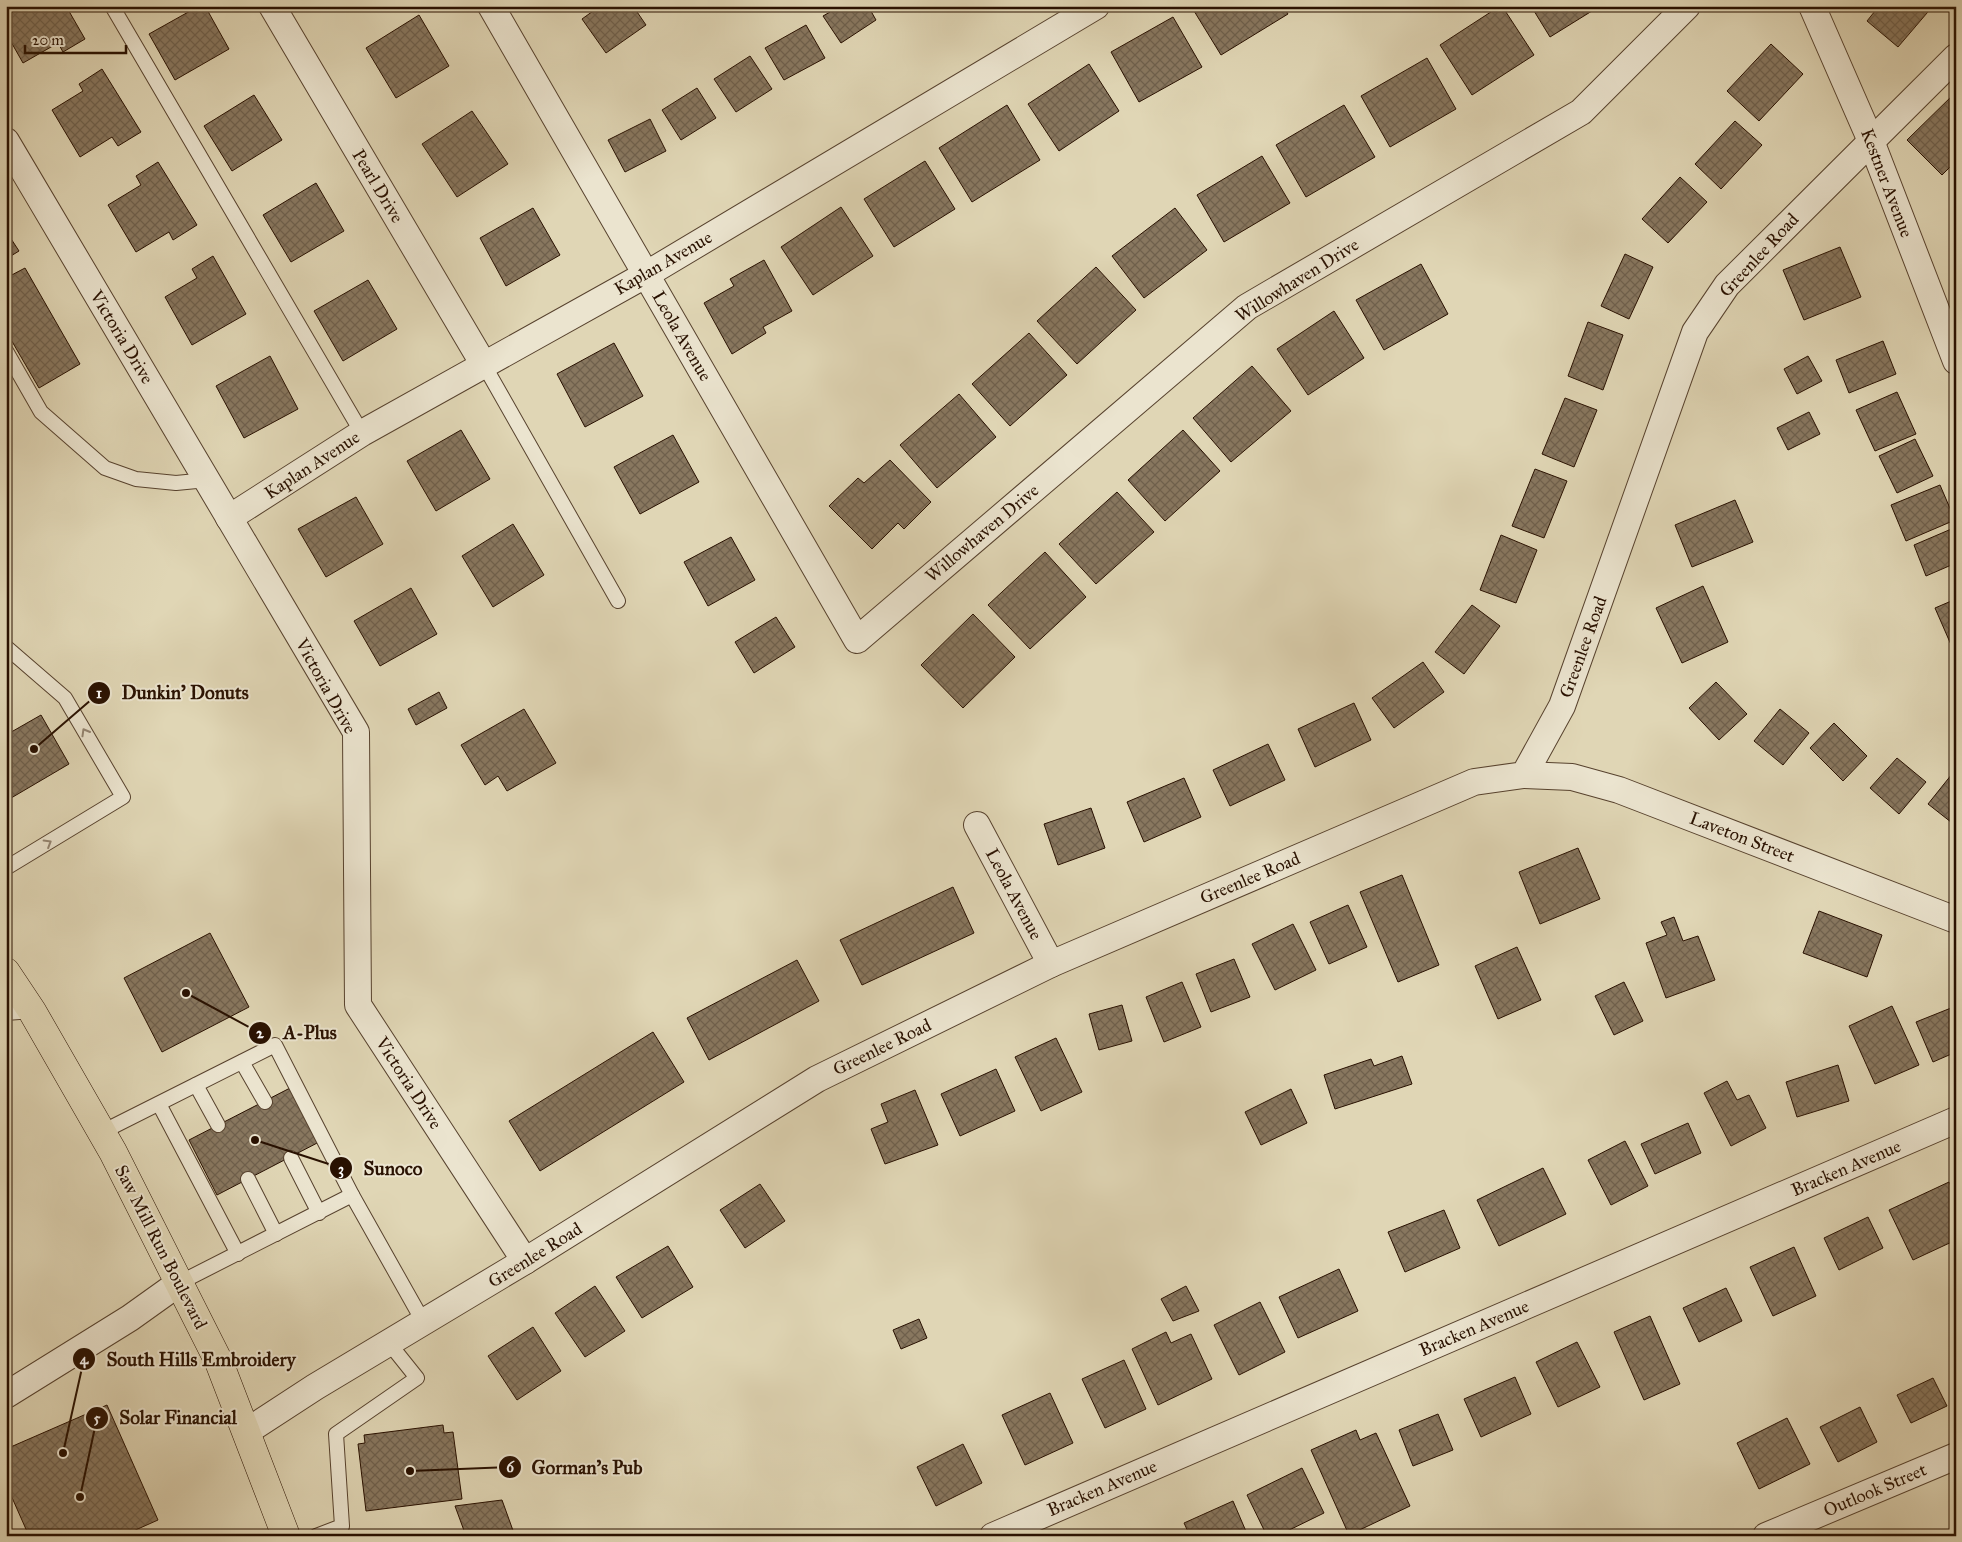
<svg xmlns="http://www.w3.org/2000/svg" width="1962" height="1542" font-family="'IM FELL Great Primer',serif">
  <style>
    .building { fill: url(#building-cross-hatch); stroke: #291101 }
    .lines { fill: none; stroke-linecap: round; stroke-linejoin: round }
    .lane-casing { stroke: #57422e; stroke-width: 16 }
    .street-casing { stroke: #57422e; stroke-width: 28 }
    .highway-casing { stroke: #291101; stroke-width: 29 }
    .lane { stroke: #ebe4cf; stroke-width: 14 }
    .street { stroke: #ebe4cf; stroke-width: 26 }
    .highway { stroke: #e0d6b5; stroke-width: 28 }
    .oneway { stroke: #948572 }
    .labels { text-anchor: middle; stroke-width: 4; stroke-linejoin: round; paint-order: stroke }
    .street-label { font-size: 18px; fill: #291101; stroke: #ebe4cf }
    .leader { fill: none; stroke: #291101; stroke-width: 2 }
    .callout-dot { fill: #291101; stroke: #ebe4cf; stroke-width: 2 }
    .mark-label { font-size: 15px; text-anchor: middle; font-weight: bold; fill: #fff }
    .callout-label { font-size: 19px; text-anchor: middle; font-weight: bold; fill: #291101; stroke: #ebe4cf; stroke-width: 4; stroke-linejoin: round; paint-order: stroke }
  </style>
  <defs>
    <pattern id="building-cross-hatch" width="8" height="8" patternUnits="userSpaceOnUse" patternTransform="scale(1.25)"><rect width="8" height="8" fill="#88775f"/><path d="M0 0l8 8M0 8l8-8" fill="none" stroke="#6f604c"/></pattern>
  </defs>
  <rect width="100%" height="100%" fill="#e0d6b5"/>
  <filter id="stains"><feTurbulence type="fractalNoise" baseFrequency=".004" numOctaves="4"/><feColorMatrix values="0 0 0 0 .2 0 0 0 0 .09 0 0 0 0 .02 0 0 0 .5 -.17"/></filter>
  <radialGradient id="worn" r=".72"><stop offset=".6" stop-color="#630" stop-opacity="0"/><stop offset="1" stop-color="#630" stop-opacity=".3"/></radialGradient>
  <g class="building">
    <polygon points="13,6 66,6 85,39 63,52 58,43 23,63 6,33 6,10"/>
    <polygon points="199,6 205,6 229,49 175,80 149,34"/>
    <polygon points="600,6 633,6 646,25 606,53 582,19"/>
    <polygon points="826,6 868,6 876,20 841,43 823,16 830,12"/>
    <polygon points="1191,6 1283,6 1288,14 1221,55"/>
    <polygon points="1500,6 1502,6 1534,55 1472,95 1440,45"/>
    <polygon points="1531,6 1600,6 1550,37"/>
    <polygon points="1879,6 1933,6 1898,47 1867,21"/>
    <polygon points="419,15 449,66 396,98 366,48"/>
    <polygon points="1173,17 1202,67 1139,102 1111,52"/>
    <polygon points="806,25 825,58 784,80 765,48"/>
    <polygon points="1771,44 1803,74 1759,121 1727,91"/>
    <polygon points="750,56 772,89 736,112 714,79"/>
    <polygon points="1427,58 1456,109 1390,147 1361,96"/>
    <polygon points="1089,64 1119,111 1059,151 1028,104"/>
    <polygon points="102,69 141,132 118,146 112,137 80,157 52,110 83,91 79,84"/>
    <polygon points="697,88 716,118 681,140 662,110"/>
    <polygon points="1956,92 1956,161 1942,175 1907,140"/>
    <polygon points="254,95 282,140 232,171 204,126"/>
    <polygon points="1007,105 1040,160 972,202 939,148"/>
    <polygon points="1344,105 1375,157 1306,197 1276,145"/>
    <polygon points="472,111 508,164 457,197 422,144"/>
    <polygon points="650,119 666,151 625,172 608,140"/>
    <polygon points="1735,121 1762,145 1721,189 1695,164"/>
    <polygon points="1262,156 1290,203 1224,242 1197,195"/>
    <polygon points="925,161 955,209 894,247 864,199"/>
    <polygon points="158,162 197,225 173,240 169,232 136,252 108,205 141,185 136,176"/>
    <polygon points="1680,177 1707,202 1668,243 1642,219"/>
    <polygon points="316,183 344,231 291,262 263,215"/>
    <polygon points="841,207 873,256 813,295 781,247"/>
    <polygon points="533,208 560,255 506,286 480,238"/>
    <polygon points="1175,208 1207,250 1144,298 1112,256"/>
    <polygon points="6,231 19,251 6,259"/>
    <polygon points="1840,247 1861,297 1804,320 1783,270"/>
    <polygon points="1625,254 1653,267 1629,319 1601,306"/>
    <polygon points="213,256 246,314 192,345 165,297 197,278 192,269"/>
    <polygon points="764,260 792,311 763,327 766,333 732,354 704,303 734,286 730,279"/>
    <polygon points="1421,264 1448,314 1384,350 1356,300"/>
    <polygon points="1096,267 1136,310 1077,364 1037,321"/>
    <polygon points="25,268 80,364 39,388 6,331 6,278"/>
    <polygon points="368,280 397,329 343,361 314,311"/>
    <polygon points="1334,311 1364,358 1308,395 1277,349"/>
    <polygon points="1588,322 1623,335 1603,390 1568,376"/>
    <polygon points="1029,333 1067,375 1010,426 972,384"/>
    <polygon points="1883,341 1896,374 1849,393 1836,360"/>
    <polygon points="614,343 643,396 585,427 557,374"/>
    <polygon points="270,356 298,409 244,438 216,386"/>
    <polygon points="1808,356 1822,381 1797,394 1784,369"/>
    <polygon points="1252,366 1291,411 1231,462 1193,418"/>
    <polygon points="1897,392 1916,434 1875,451 1856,410"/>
    <polygon points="959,394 996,437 937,488 900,445"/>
    <polygon points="1565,398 1597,410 1574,467 1542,454"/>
    <polygon points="1809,412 1820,434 1788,450 1777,428"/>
    <polygon points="461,430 490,479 436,511 407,461"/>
    <polygon points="1183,430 1220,471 1165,521 1128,480"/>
    <polygon points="673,435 699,482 640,514 614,467"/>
    <polygon points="1915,439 1933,476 1897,493 1879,456"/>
    <polygon points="890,460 931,502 904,529 898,523 872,549 829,506 858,478 864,483"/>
    <polygon points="1535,469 1567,481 1544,538 1512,526"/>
    <polygon points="1940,485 1955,520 1906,541 1891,505"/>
    <polygon points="1117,492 1154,532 1096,584 1059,544"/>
    <polygon points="356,497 383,544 326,577 298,529"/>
    <polygon points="1735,500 1753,542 1692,567 1675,525"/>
    <polygon points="513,524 544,575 493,607 462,556"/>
    <polygon points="1956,527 1956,563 1926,576 1914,545"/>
    <polygon points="1501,535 1537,550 1516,603 1480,590"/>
    <polygon points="731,537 755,580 708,606 684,562"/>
    <polygon points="1045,552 1086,597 1030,649 988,605"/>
    <polygon points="1703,586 1728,642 1682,663 1656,608"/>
    <polygon points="411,588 437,634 380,666 354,621"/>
    <polygon points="1956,599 1956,645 1952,647 1935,608"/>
    <polygon points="1472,605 1500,626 1464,674 1435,652"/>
    <polygon points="973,614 1015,657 963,708 921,665"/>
    <polygon points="776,617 795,647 754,673 735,642"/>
    <polygon points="1423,662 1444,692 1394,728 1372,698"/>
    <polygon points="1716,682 1747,714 1719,740 1689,708"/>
    <polygon points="439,692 447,708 416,725 408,709"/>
    <polygon points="1354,703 1371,740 1315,767 1298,729"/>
    <polygon points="524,709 556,763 507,791 498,776 485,785 461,745"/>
    <polygon points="1780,709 1809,733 1783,765 1754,741"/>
    <polygon points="41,715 69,764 6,801 6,735"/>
    <polygon points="1834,723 1867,756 1843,781 1810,748"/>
    <polygon points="1268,744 1285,780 1230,806 1213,770"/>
    <polygon points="1897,758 1926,782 1899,814 1870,788"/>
    <polygon points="1956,769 1956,826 1928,804"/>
    <polygon points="1184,778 1201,817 1144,842 1127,802"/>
    <polygon points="1091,808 1105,848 1058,865 1044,824"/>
    <polygon points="1578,848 1600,899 1540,924 1519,872"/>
    <polygon points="1402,875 1439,965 1398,982 1360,892"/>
    <polygon points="953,887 974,933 862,985 840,940"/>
    <polygon points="1348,905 1367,947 1329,964 1310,922"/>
    <polygon points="1819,911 1882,935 1867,977 1803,953"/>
    <polygon points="1674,917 1683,941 1698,936 1715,980 1666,998 1646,943 1667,935 1661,922"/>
    <polygon points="1293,924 1316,970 1275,990 1252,944"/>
    <polygon points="210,933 249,1007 162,1052 124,978"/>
    <polygon points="1517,947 1541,1000 1498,1019 1475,966"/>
    <polygon points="1234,959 1250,997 1211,1012 1196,974"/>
    <polygon points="797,960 819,1001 709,1060 687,1018"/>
    <polygon points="1182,982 1201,1027 1164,1042 1146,997"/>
    <polygon points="1624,982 1643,1021 1614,1035 1595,996"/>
    <polygon points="1122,1005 1132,1041 1099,1050 1089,1014"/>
    <polygon points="1892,1006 1919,1065 1875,1084 1849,1026"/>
    <polygon points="1956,1006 1956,1052 1933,1062 1916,1022"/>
    <polygon points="653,1032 684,1082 540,1171 509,1121"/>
    <polygon points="1056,1038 1082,1092 1041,1111 1015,1057"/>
    <polygon points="1402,1056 1412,1084 1335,1109 1324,1075 1371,1059 1374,1066"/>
    <polygon points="1838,1065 1849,1101 1797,1117 1786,1082"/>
    <polygon points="996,1069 1015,1111 960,1136 941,1094"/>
    <polygon points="1727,1081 1737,1100 1749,1095 1766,1128 1731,1146 1704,1093"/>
    <polygon points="292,1087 321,1141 217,1195 189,1140"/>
    <polygon points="1291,1089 1307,1123 1261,1145 1245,1112"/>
    <polygon points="915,1090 938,1145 885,1164 871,1129 888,1122 881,1104"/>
    <polygon points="1688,1123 1701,1153 1655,1174 1641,1144"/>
    <polygon points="1625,1141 1648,1186 1611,1205 1588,1160"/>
    <polygon points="1543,1168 1566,1214 1499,1246 1477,1200"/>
    <polygon points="1949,1182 1956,1196 1956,1240 1913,1260 1889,1210"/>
    <polygon points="760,1184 785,1221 745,1248 720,1210"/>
    <polygon points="1444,1210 1460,1248 1405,1272 1388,1232"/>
    <polygon points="1868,1217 1883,1248 1839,1270 1824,1238"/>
    <polygon points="668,1246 693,1287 642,1318 616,1277"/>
    <polygon points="1794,1247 1816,1296 1773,1316 1750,1267"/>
    <polygon points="1339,1269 1358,1311 1298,1338 1279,1297"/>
    <polygon points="595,1286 625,1331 585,1357 555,1313"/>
    <polygon points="1186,1286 1199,1311 1173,1321 1161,1299"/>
    <polygon points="1726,1288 1742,1321 1699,1342 1683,1308"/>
    <polygon points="1260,1302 1285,1352 1239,1375 1214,1325"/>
    <polygon points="1650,1316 1680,1384 1644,1400 1614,1332"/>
    <polygon points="919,1319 927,1338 901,1349 893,1330"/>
    <polygon points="533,1327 561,1371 517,1400 488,1356"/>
    <polygon points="1166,1332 1171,1343 1191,1334 1212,1379 1158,1405 1132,1349"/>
    <polygon points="1577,1342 1600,1387 1558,1407 1536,1362"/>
    <polygon points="1124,1360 1146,1409 1105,1428 1082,1379"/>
    <polygon points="1515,1377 1531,1414 1481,1437 1464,1399"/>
    <polygon points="1933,1378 1947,1406 1911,1423 1897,1395"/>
    <polygon points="1050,1393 1073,1443 1025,1465 1002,1415"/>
    <polygon points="107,1405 158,1520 122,1536 29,1536 6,1484 6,1449"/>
    <polygon points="1860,1407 1877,1442 1838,1462 1820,1427"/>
    <polygon points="1438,1414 1453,1450 1413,1466 1399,1430"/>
    <polygon points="1787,1418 1810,1464 1759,1489 1737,1443"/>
    <polygon points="443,1425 444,1433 453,1432 462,1499 366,1511 358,1444 365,1443 364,1435"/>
    <polygon points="1356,1430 1360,1440 1376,1433 1410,1506 1349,1535 1311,1450"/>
    <polygon points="963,1444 982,1483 936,1506 917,1467"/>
    <polygon points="1302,1468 1324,1513 1277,1536 1267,1536 1247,1495"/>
    <polygon points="502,1500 515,1536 466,1536 455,1506"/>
    <polygon points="1233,1501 1248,1536 1190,1536 1184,1523"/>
  </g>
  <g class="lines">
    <g class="lane-casing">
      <g id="lane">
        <polyline points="112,6 362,433"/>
        <polyline points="6,351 41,412 105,468 136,479 176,483 207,480"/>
        <polyline points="484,365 618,601"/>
        <polyline points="6,647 65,698 123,797 6,868"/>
        <polyline points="6,1013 32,1011"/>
        <polyline points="242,1062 265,1102"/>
        <polyline points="196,1085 218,1125"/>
        <polyline points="159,1104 238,1254"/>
        <polyline points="102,1132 275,1045 352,1195"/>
        <polyline points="291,1158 319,1213"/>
        <polyline points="248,1179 276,1234"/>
        <polyline points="179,1283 352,1195 424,1323"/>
        <polyline points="316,1536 342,1526 336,1434 417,1378 389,1343"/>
      </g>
    </g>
    <g class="street-casing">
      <g id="street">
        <polyline points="272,6 484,365"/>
        <polyline points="491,6 857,640 1247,307 1581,112 1687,6"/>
        <polyline points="1812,6 1871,141 1956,361"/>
        <polyline points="6,141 356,732 358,1005 525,1261"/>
        <polyline points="229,518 362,433 647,274 1096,6"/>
        <polyline points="1524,775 1572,777 1619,790 1956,920"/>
        <polyline points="977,825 1051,964"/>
        <polyline points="6,1395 130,1318 179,1283"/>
        <polyline points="246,1432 315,1387 525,1261 817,1079 1051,964 1474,782 1524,775 1562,706 1695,332 1727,285 1956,57"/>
        <polyline points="993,1536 1956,1120"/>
        <polyline points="1766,1536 1956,1456"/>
      </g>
    </g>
    <g class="highway-casing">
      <polyline id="highway" points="6,972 32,1011 113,1152 219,1362 286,1536"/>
    </g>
    <use href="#lane" class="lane"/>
    <use href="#street" class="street"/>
    <use href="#highway" class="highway"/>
  </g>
  <defs><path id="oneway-chevron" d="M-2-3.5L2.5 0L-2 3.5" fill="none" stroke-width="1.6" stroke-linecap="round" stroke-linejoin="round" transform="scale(1.25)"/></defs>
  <g class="oneway">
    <use href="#oneway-chevron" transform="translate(85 732) rotate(-120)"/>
    <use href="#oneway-chevron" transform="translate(48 843) rotate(-31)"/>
  </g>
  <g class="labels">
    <g class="street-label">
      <text transform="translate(1887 183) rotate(69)" y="6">Kestner Avenue</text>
      <text transform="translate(378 186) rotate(59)" y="6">Pearl Drive</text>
      <text transform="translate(1759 255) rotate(-47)" y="6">Greenlee Road</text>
      <text transform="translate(663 263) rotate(-30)" y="6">Kaplan Avenue</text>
      <text transform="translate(1297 280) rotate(-32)" y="6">Willowhaven Drive</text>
      <text transform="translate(682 336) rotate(60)" y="6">Leola Avenue</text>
      <text transform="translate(122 337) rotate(59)" y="6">Victoria Drive</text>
      <text transform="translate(312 465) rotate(-33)" y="6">Kaplan Avenue</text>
      <text transform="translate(982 533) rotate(-40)" y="6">Willowhaven Drive</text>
      <text transform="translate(1583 647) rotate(-70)" y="6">Greenlee Road</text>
      <text transform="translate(326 686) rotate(61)" y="6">Victoria Drive</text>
      <text transform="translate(1742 837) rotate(21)" y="6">Laveton Street</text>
      <text transform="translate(1250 878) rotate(-23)" y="6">Greenlee Road</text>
      <text transform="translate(1014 894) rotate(62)" y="6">Leola Avenue</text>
      <text transform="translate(882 1047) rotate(-26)" y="6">Greenlee Road</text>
      <text transform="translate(409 1083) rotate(57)" y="6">Victoria Drive</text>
      <text transform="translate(1846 1168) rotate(-23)" y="6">Bracken Avenue</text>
      <text transform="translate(161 1247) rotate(63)" y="6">Saw Mill Run Boulevard</text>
      <text transform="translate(535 1255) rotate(-32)" y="6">Greenlee Road</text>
      <text transform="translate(1474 1328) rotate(-23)" y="6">Bracken Avenue</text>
      <text transform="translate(1102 1488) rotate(-23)" y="6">Bracken Avenue</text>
      <text transform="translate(1875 1490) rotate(-23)" y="6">Outlook Street</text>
    </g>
  </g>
  <path class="leader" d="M34 749L99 693M186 993L260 1033M255 1140L341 1168M63 1453L84 1359M80 1497L97 1418M410 1471L510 1467"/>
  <g class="callout-dot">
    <circle cx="34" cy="749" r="5"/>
    <circle cx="186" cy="993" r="5"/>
    <circle cx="255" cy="1140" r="5"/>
    <circle cx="63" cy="1453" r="5"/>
    <circle cx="80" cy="1497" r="5"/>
    <circle cx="410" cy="1471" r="5"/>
    <circle cx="99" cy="693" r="12"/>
    <circle cx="260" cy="1033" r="12"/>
    <circle cx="341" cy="1168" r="12"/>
    <circle cx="84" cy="1359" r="12"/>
    <circle cx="97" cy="1418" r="12"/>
    <circle cx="510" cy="1467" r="12"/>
  </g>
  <g class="mark-label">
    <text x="99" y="698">1</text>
    <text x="260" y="1038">2</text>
    <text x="341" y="1174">3</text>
    <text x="84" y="1364">4</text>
    <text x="97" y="1423">5</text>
    <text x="510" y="1472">6</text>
  </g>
  <g class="callout-label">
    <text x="185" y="699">Dunkin' Donuts</text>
    <text x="310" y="1039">A-Plus</text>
    <text x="393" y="1175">Sunoco</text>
    <text x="201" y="1366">South Hills Embroidery</text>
    <text x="178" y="1424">Solar Financial</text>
    <text x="587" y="1474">Gorman's Pub</text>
  </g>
  <rect width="1962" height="1542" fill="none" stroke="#e0d6b5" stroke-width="25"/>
  <rect x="8" y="8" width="1947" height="1527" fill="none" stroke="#291101" stroke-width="2.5"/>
  <rect x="12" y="12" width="1937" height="1517" fill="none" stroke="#291101"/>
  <path d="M25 45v8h101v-8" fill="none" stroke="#291101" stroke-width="2.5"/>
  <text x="32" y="45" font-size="15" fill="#291101" stroke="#ebe4cf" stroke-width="4" paint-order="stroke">20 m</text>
  <rect width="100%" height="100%" filter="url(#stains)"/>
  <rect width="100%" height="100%" fill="url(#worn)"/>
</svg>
